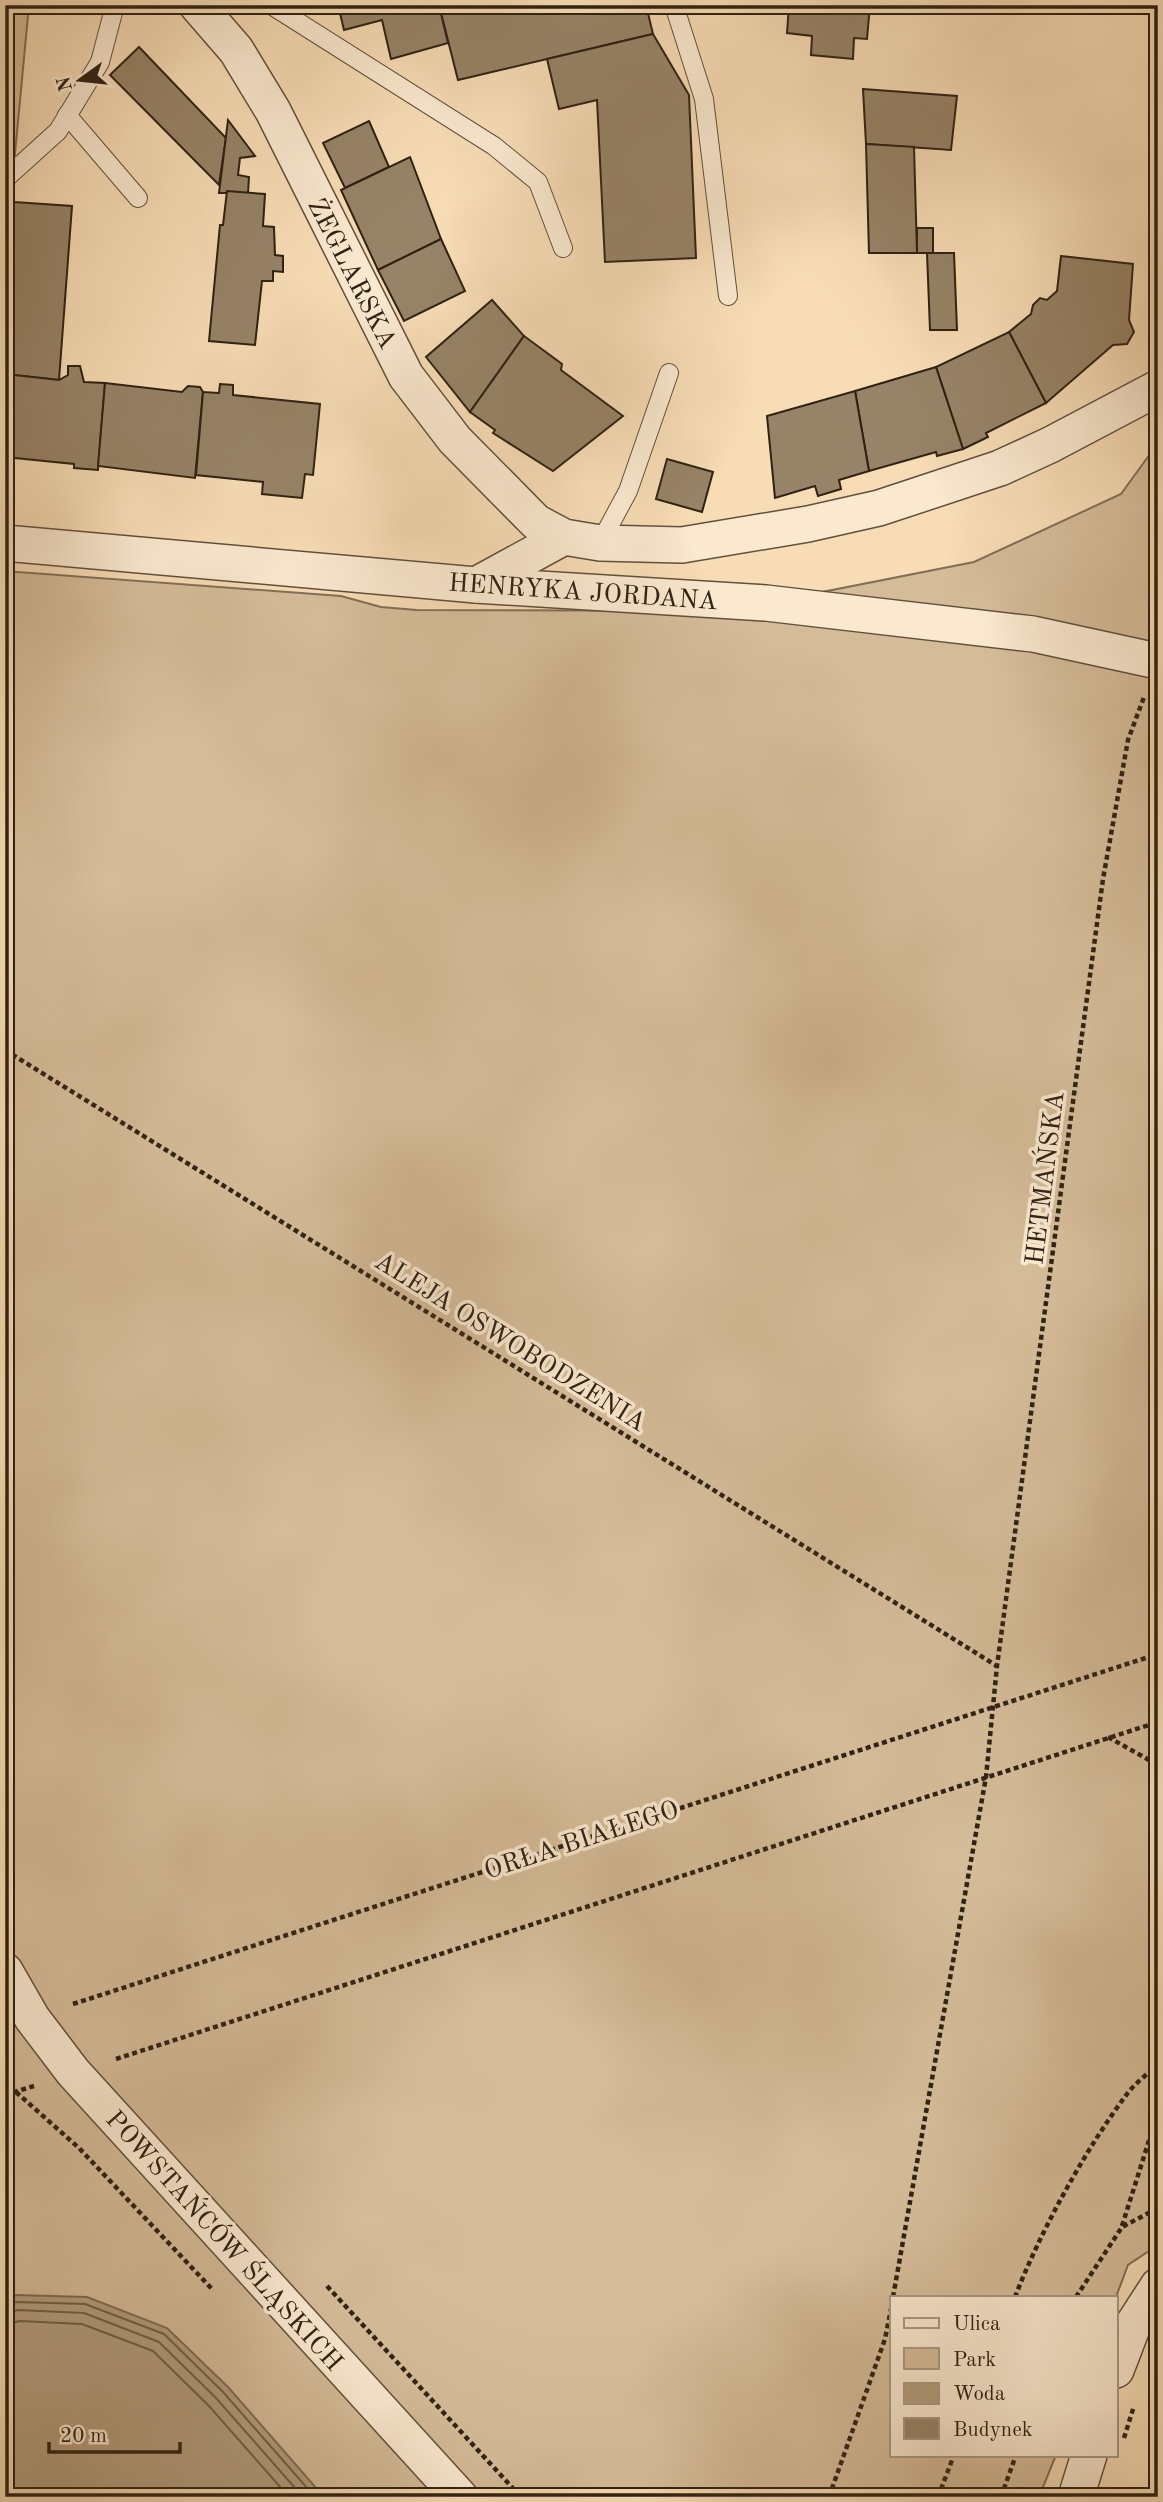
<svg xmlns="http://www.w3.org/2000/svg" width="1163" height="2502" font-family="'Old Standard TT',serif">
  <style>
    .green { fill: #d5bc99; stroke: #826f56; stroke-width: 2 }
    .water { fill: #b39d7e; stroke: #7e6c53; stroke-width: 2 }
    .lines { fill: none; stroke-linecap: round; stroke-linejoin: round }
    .shore { stroke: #716048; stroke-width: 2 }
    .building { fill: #978367; stroke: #2f2213; stroke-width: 2 }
    .lane-casing { stroke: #61503c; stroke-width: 20 }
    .street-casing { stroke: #61503c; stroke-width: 38 }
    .path { stroke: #2f2213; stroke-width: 4.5; stroke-dasharray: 5 3.5; stroke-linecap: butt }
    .lane { stroke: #fae8cf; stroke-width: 18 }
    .street { stroke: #fae8cf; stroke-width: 35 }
    .labels { text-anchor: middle; stroke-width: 7; stroke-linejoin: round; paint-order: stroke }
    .street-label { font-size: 26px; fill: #2f2213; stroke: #fae8cf }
  </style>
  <rect width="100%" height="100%" fill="#f7dcb5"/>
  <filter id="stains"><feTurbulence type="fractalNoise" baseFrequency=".00286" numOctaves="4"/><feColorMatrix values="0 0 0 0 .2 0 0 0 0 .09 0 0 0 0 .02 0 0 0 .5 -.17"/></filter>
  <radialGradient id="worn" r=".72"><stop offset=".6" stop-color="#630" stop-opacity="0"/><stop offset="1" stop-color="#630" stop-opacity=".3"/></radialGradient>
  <g class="green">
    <polygon points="5,5 29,5 14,164 5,169"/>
    <polygon points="1158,443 1158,2245 1128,2265 1116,2297 892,2297 892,2455 1056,2455 1039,2497 5,2497 5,571 341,596 381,607 417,610 726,611 974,562 1121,494"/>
  </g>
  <polygon class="water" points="15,2295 87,2297 167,2328 228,2387 324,2497 5,2497 5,2298"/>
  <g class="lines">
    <g class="shore">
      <polyline points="5,2304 17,2302 85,2304 164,2334 223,2392 315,2497"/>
      <polyline points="5,2313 18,2310 84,2313 159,2342 216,2398 303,2497"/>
      <polyline points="5,2324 20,2321 82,2324 153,2351 209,2406 289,2497"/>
    </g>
  </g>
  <g class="building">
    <polygon points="338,5 439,5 448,43 391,59 382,20 344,30"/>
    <polygon points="439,5 646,5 653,34 458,80"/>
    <polygon points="789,5 870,5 867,39 854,38 853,59 811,55 812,36 787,33"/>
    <polygon points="1049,5 1075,5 1074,12 1048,10"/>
    <polygon points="653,34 689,95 696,258 605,262 597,100 559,109 547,59"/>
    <polygon points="139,47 226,138 219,185 110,75"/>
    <polygon points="863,89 957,96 951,150 866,144"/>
    <polygon points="228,120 255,156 240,158 238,175 249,177 248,193 219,193"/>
    <polygon points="369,121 389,167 345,188 323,143"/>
    <polygon points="866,144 914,147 917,253 869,253"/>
    <polygon points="410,157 441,239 378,270 341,190"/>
    <polygon points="227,191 265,194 263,226 274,227 275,255 283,256 283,272 273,271 273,281 262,281 255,345 209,341 220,225 223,225"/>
    <polygon points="14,202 72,206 59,380 5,374"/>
    <rect x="917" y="228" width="16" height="25"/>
    <polygon points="441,239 465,291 404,321 378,270"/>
    <polygon points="927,253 954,253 957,330 930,330"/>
    <polygon points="1061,256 1133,264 1129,320 1134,332 1127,344 1113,345 1046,403 1009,332 1031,314 1033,305 1040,298 1047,300 1057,291"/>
    <polygon points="492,300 524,336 470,412 426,357"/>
    <polygon points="1009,332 1046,403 986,433 988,437 963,449 936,367"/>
    <polygon points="524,336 562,364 561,370 623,416 553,471 493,433 495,430 470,412"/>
    <polygon points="68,366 80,366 84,382 105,383 98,470 74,468 74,464 5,457 5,374 59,380 68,375"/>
    <polygon points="936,367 963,449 937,456 936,452 869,471 855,391"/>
    <polygon points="105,383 182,392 188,386 200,387 203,392 195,478 98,466"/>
    <polygon points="220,384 233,385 233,395 320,404 313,475 305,474 302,498 262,494 263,482 196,475 203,392 219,393"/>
    <polygon points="855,391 869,471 839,480 841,489 818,496 815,486 775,498 767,416"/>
    <polygon points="667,459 713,472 702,512 656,499"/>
    <polygon points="1158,2363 1158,2387 1151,2385"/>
  </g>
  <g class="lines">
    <g class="lane-casing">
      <g id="lane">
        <polyline points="271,5 494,146 538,182 563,248"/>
        <polyline points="674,5 704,99 728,296"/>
        <polyline points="67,115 138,198"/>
        <polyline points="5,179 58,131 100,62 115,5"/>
        <polyline points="600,543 628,491 669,373"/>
      </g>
    </g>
    <g class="street-casing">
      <g id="street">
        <polyline points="197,5 236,50 273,111 406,376 455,440 536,522 564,537 600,543 682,545 808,524 879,508 1000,468 1050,445 1158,388"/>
        <polyline points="5,543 476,585 766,603 1033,634 1157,661"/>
        <polyline points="476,585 564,537"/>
        <polyline points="5,1971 32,2018 73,2072 460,2497"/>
        <polyline points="1116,2370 1134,2323 1158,2286"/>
        <polyline points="1076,2497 1089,2455"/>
      </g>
    </g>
    <g class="path">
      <polyline points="5,1050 997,1666"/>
      <polyline points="1108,1737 1158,1765"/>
      <polyline points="73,2004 1158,1654"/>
      <polyline points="116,2059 1158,1722"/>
      <polyline points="16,2092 79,2148 212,2289"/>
      <polyline points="5,2095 34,2086"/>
      <polyline points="1122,2226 1158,2112"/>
      <polyline points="327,2286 521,2497"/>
      <polyline points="893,2297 986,1777 997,1666 1103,879 1128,740 1144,697"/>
      <path d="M1015,2297C1040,2232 1085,2150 1127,2094C1135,2083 1148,2074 1158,2064"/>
      <polyline points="1076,2297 1122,2227 1158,2208"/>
      <polyline points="1124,2438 1134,2406"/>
      <polyline points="829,2497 885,2339 892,2304"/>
      <polyline points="938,2497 954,2455"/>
      <polyline points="1001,2497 1016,2455"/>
    </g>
    <use href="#lane" class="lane"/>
    <use href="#street" class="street"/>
  </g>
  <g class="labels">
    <g class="street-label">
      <text transform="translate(353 273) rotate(63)" y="9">ŻEGLARSKA</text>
      <text transform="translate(583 591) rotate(4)" y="9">HENRYKA JORDANA</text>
      <text transform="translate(1044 1178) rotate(-83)" y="9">HETMAŃSKA</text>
      <text transform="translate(511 1341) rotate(32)" y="9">ALEJA OSWOBODZENIA</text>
      <text transform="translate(581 1839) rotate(-18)" y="9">ORŁA BIAŁEGO</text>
      <text transform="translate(225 2240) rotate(48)" y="9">POWSTAŃCÓW ŚLĄSKICH</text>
    </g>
  </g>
  <rect width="1163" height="2502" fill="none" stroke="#f7dcb5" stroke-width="28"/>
  <rect x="7" y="7" width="1149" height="2488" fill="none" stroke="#2f2213" stroke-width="3.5"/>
  <rect x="14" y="14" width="1135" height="2474" fill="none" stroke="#2f2213" stroke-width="2"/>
  <rect x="890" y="2296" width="228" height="161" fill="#fae8cf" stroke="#a99984" stroke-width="2"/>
  <rect x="904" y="2318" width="35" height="10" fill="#fae8cf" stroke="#a99984" stroke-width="2"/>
  <text x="953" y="2330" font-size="21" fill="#2f2213">Ulica</text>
  <rect x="904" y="2348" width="35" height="21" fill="#d5bc99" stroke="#a99984" stroke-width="2"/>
  <text x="953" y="2366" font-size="21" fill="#2f2213">Park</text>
  <rect x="904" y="2383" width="35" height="21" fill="#b39d7e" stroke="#a99984" stroke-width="2"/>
  <text x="953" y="2400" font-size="21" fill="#2f2213">Woda</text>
  <rect x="904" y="2418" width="35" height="21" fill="#978367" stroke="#a99984" stroke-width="2"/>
  <text x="953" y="2436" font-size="21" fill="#2f2213">Budynek</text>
  <g transform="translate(80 80) rotate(255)" stroke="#fae8cf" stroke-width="5" paint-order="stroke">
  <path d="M0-5L12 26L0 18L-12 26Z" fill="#2f2213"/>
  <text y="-10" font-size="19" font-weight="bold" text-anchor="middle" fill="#2f2213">N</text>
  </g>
  <path d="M49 2442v10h131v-10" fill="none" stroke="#2f2213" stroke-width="3.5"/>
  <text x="60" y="2442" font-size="21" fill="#2f2213" stroke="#fae8cf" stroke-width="5" paint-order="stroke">20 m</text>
  <rect width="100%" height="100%" filter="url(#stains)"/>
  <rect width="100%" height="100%" fill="url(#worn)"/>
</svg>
